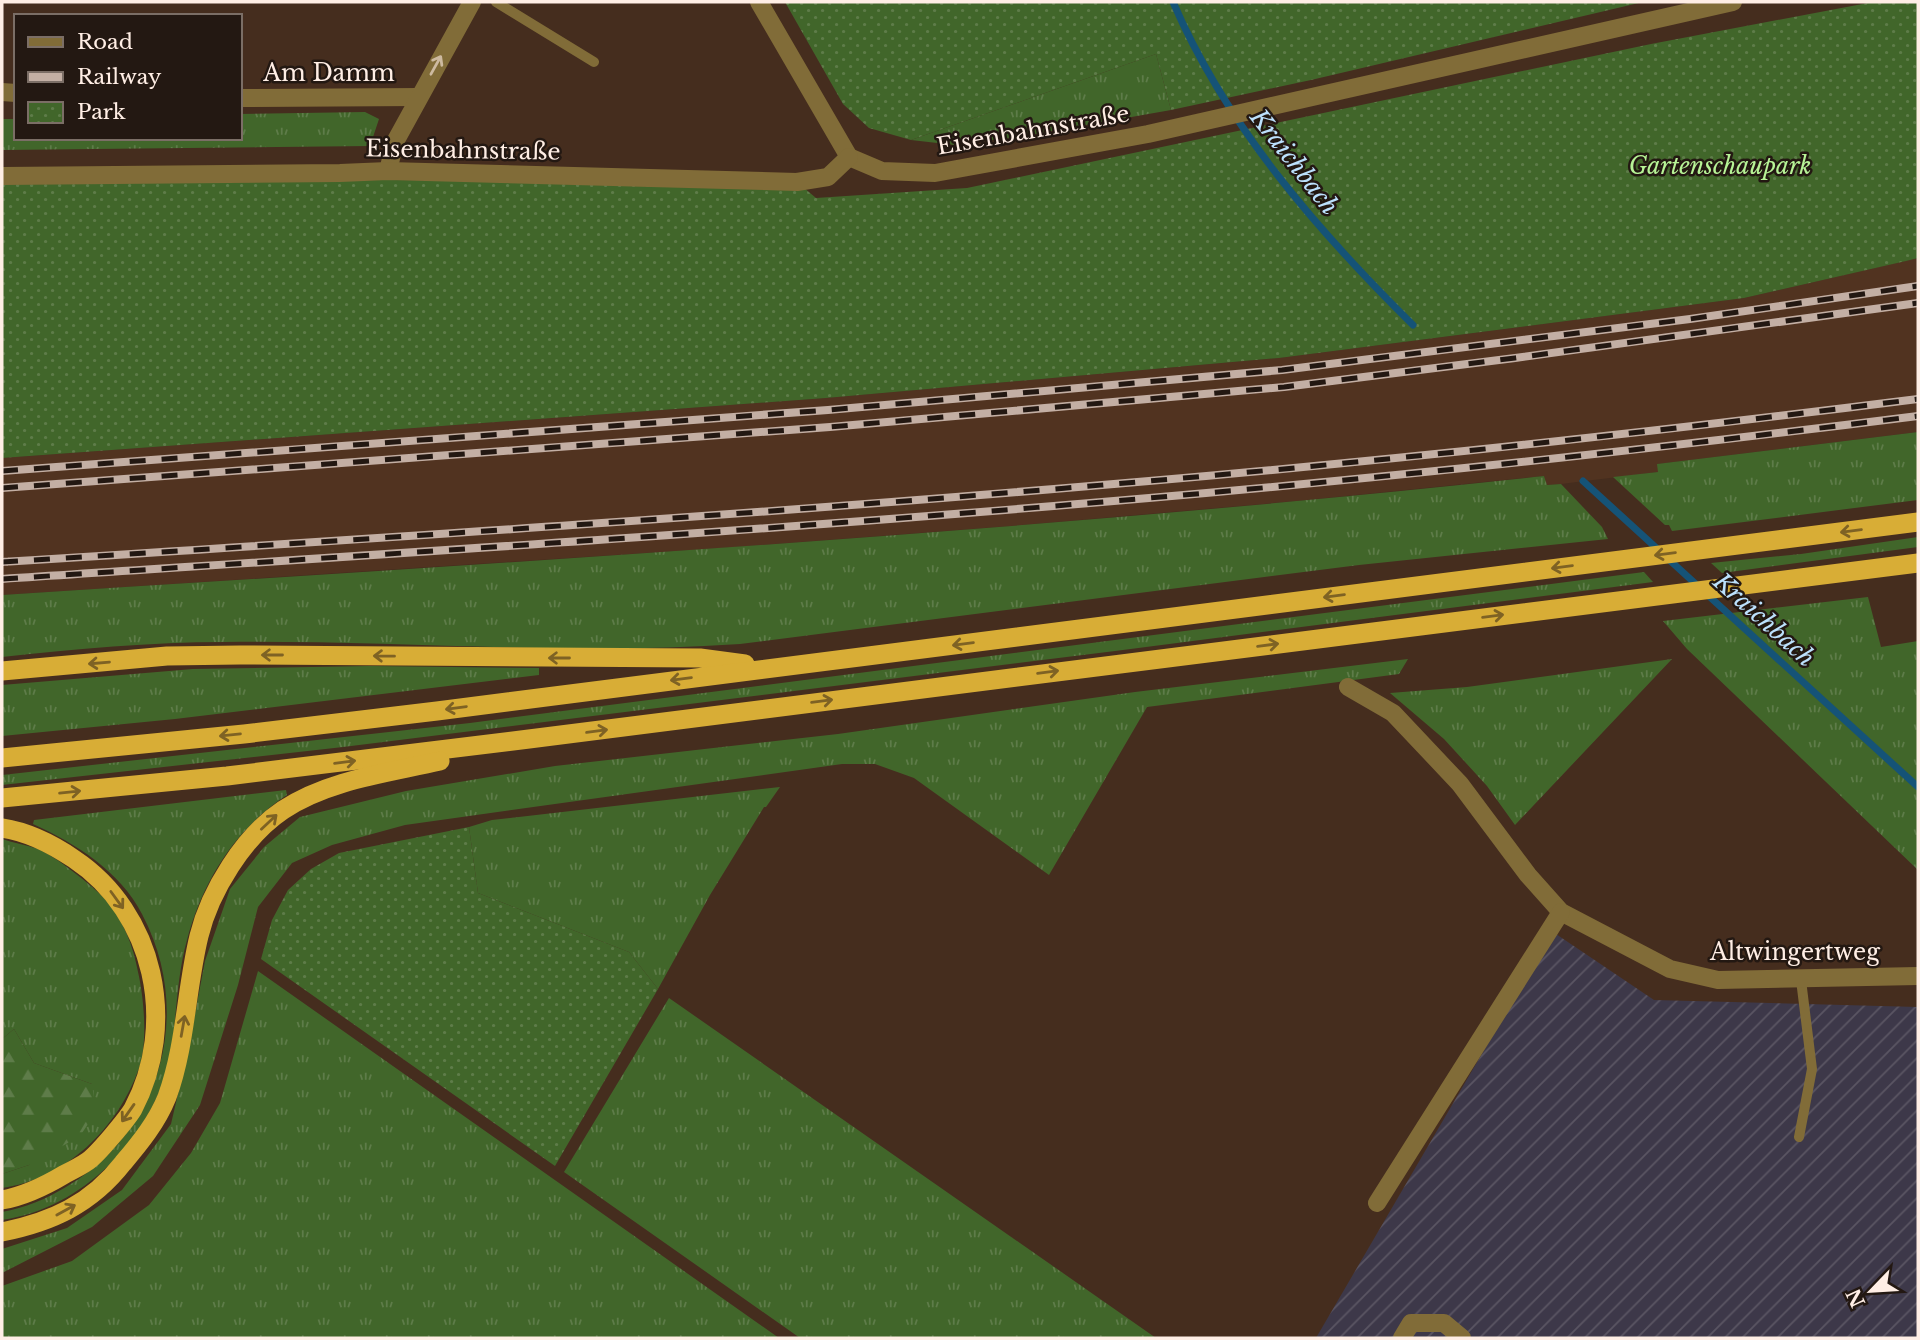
<svg xmlns="http://www.w3.org/2000/svg" width="1920" height="1340" font-family="'Libre Baskerville',serif">
  <style>
    .built { fill: #513320 }
    .industrial { fill: url(#industrial-furrows) }
    .grass { fill: url(#grass-tufts) }
    .forest { fill: url(#forest-firs) }
    .park { fill: url(#park-dots) }
    .lines { fill: none; stroke-linecap: round; stroke-linejoin: round }
    .stream { stroke: #155377; stroke-width: 7 }
    .service { stroke: #816c38; stroke-width: 10 }
    .minor { stroke: #816c38; stroke-width: 18 }
    .trunk { stroke: #d8ad36; stroke-width: 19 }
    .rail-casing { stroke: #c3afa4; stroke-width: 8 }
    .rail { stroke: #231812; stroke-width: 5; stroke-dasharray: 16; stroke-linecap: butt }
    .oneway { stroke: #cdbaa0 }
    .oneway2 { stroke: #7e6224 }
    .labels { text-anchor: middle; stroke-width: 5; stroke-linejoin: round; paint-order: stroke }
    .street-label { font-size: 23px; fill: #ffeee5; stroke: #231812 }
    .park-label { font-size: 23px; font-style: italic; fill: #b7f396; stroke: #231812 }
    .water-label { font-size: 24px; font-style: italic; fill: #bce1fd; stroke: #231812 }
  </style>
  <defs>
    <pattern id="industrial-furrows" width="10" height="10" patternUnits="userSpaceOnUse" patternTransform="scale(1.75)"><rect width="10" height="10" fill="#3d3849"/><path d="M-1 1l2-2M0 10L10 0M9 11l2-2" fill="none" stroke="#5a5563"/></pattern>
    <pattern id="grass-tufts" width="24" height="20" patternUnits="userSpaceOnUse" patternTransform="scale(1.75)"><rect width="24" height="20" fill="#41662a"/><path d="M3 7l-1-3M5 7V3M7 7l1-3M15 17l-1-3M17 17v-4M19 17l1-3" fill="none" stroke="#5e7c49"/></pattern>
    <pattern id="forest-firs" width="22" height="20" patternUnits="userSpaceOnUse" patternTransform="scale(1.75)"><rect width="22" height="20" fill="#41662a"/><path d="M5 1l3.5 6h-7zM16 11l3.5 6h-7z" fill="#5e7c49"/></pattern>
    <pattern id="park-dots" width="8" height="8" patternUnits="userSpaceOnUse" patternTransform="scale(1.75)"><rect width="8" height="8" fill="#41662a"/><path d="M2 2h.1M6 6h.1" fill="none" stroke="#5e7c49" stroke-width="1.8" stroke-linecap="round"/></pattern>
  </defs>
  <rect width="100%" height="100%" fill="#452d1e"/>
  <polygon class="built" points="1918,258 1918,432 1658,464 1658,472 1561,484 1547,485 1544,476 1297,501 1011,526 722,548 2,595 2,458 826,398 1279,358 1744,298"/>
  <polygon class="industrial" points="1553,932 1654,1000 1918,1007 1918,1338 1316,1338"/>
  <g class="grass">
    <polygon points="1156,54 1171,110 1024,136 955,145 911,140"/>
    <polygon points="365,112 379,119 370,146 2,150 2,119 16,119 16,138 240,138 240,114"/>
    <polygon points="1918,432 1918,500 1672,531 1669,525 1665,525 1613,477 1658,472 1657,464"/>
    <path d="M1544,476L1547,485L1561,484L1602,527L1608,539L1359,565L740,644C568,656 396,640 224,642C150,642 76,649 2,657V595C516,562 1031,532 1544,476Z"/>
    <polygon points="1918,537 1918,547 1722,573 1711,563 1801,554"/>
    <polygon points="1644,572 1653,582 1115,651 343,747 2,785 2,775 470,723"/>
    <polygon points="1868,597 1881,647 1918,641 1918,870 1687,649 1663,621"/>
    <polygon points="1408,659 1399,674 1147,707 1049,875 914,778 875,764 842,764 405,825 332,845 292,863 258,907 238,985 200,1105 153,1176 92,1227 2,1273 2,1249 67,1228 122,1190 171,1124 188,1051 205,961 230,889 264,847 300,817 406,791 555,766 838,734 1135,692"/>
    <polygon points="1672,659 1515,825 1487,786 1444,739 1390,693 1467,687"/>
    <polygon points="370,666 539,668 539,675 175,719 2,736 2,685 193,669"/>
    <polygon points="780,787 766,807 764,807 710,895 658,989 629,952 478,893 469,827 492,820"/>
    <path d="M286,790L287,795C235,829 203,880 187,940C179,968 177,1000 174,1030C172,1040 172,1051 170,1061C149,1139 84,1208 2,1220V1212C25,1208 46,1199 66,1187C162,1131 194,1012 142,914C120,871 75,843 33,824L34,820Z"/>
    <path d="M2,839C14,843 26,845 38,849C55,856 93,886 106,900C124,921 133,946 138,972C144,998 148,1043 139,1068C118,1128 66,1179 2,1188V1174L29,1165L92,1084L34,1063L14,1029L2,1039Z"/>
    <polygon points="258,971 779,1338 2,1338 2,1286 72,1261 149,1205 191,1153 220,1103"/>
    <polygon points="669,998 1156,1338 800,1338 783,1326 564,1172"/>
  </g>
  <polygon class="forest" points="14,1029 34,1063 92,1084 96,1112 80,1136 29,1165 2,1174 2,1039"/>
  <g class="park">
    <polygon points="785,2 1643,2 1311,80 1171,110 1156,54 911,140 869,128 843,104"/>
    <polygon points="1873,2 1918,2 1918,258 1906,261 1744,298 1279,358 826,398 2,458 2,184 383,180 797,182 816,198 967,188 1651,44"/>
    <polygon points="469,827 478,893 629,952 658,989 555,1166 261,959 272,920 288,890 311,869 339,853"/>
  </g>
  <g class="lines">
    <g class="stream">
      <path d="M1173,2C1227,127 1317,230 1413,325"/>
      <polyline points="1583,481 1918,787"/>
    </g>
    <g class="service">
      <polyline points="496,2 594,62"/>
      <polyline points="1799,1137 1812,1069 1801,980"/>
    </g>
    <g class="minor">
      <polyline points="759,2 849,157"/>
      <polyline points="2,92 16,93"/>
      <polyline points="240,98 419,97"/>
      <polyline points="849,157 882,171 935,173 1148,134 1733,2"/>
      <polyline points="388,171 395,142 472,2"/>
      <polyline points="2,176 340,173 388,171 797,182 828,177 849,157"/>
      <polyline points="1348,687 1393,713 1460,784 1528,875 1561,912 1670,969 1718,980 1918,976"/>
      <polyline points="1377,1203 1561,912"/>
      <polyline points="1402,1338 1411,1323 1444,1323 1462,1338"/>
    </g>
    <g class="trunk">
      <polyline points="2,671 167,656 240,655 700,658 745,664"/>
      <polyline points="2,758 244,734 437,711 1918,522"/>
      <polyline points="2,798 227,776 529,739 1918,563"/>
      <path d="M2,828C29,832 52,844 74,859C155,913 178,1024 133,1109C127,1119 98,1154 88,1161C81,1166 73,1170 65,1174C45,1186 25,1196 2,1200"/>
      <path d="M2,1232C52,1222 91,1204 123,1163C140,1143 157,1122 167,1097C186,1045 186,989 199,936C210,891 244,836 283,810C328,780 388,773 440,761"/>
    </g>
    <g class="rail-casing">
      <g id="rail">
        <polyline points="2,471 828,410 1282,370 1690,319 1918,286"/>
        <polyline points="2,488 830,427 1284,387 1515,358 1918,303"/>
        <path d="M2,562C384,538 767,514 1149,481C1406,459 1662,431 1918,399"/>
        <path d="M2,579C384,554 767,531 1149,498C1406,476 1662,448 1918,416"/>
      </g>
    </g>
    <use href="#rail" class="rail"/>
  </g>
  <defs><path id="oneway-shaft" d="M-6 0H5M1.5-3L5.5 0L1.5 3" fill="none" stroke-width="1.6" stroke-linecap="round" stroke-linejoin="round" transform="scale(1.75)"/></defs>
  <use class="oneway" href="#oneway-shaft" transform="translate(436 65) rotate(-61)"/>
  <g class="oneway2">
    <use href="#oneway-shaft" transform="translate(1851 531) rotate(173)"/>
    <use href="#oneway-shaft" transform="translate(1665 554) rotate(173)"/>
    <use href="#oneway-shaft" transform="translate(1562 567) rotate(173)"/>
    <use href="#oneway-shaft" transform="translate(1334 596) rotate(173)"/>
    <use href="#oneway-shaft" transform="translate(1493 616) rotate(-7)"/>
    <use href="#oneway-shaft" transform="translate(963 644) rotate(173)"/>
    <use href="#oneway-shaft" transform="translate(1268 645) rotate(-7)"/>
    <use href="#oneway-shaft" transform="translate(272 655) rotate(180)"/>
    <use href="#oneway-shaft" transform="translate(384 656) rotate(-179)"/>
    <use href="#oneway-shaft" transform="translate(559 658) rotate(-180)"/>
    <use href="#oneway-shaft" transform="translate(99 663) rotate(175)"/>
    <use href="#oneway-shaft" transform="translate(1048 672) rotate(-7)"/>
    <use href="#oneway-shaft" transform="translate(681 679) rotate(173)"/>
    <use href="#oneway-shaft" transform="translate(822 701) rotate(-7)"/>
    <use href="#oneway-shaft" transform="translate(456 708) rotate(172)"/>
    <use href="#oneway-shaft" transform="translate(597 731) rotate(-8)"/>
    <use href="#oneway-shaft" transform="translate(230 735) rotate(174)"/>
    <use href="#oneway-shaft" transform="translate(345 762) rotate(-7)"/>
    <use href="#oneway-shaft" transform="translate(70 792) rotate(-6)"/>
    <use href="#oneway-shaft" transform="translate(269 822) rotate(-43)"/>
    <use href="#oneway-shaft" transform="translate(117 900) rotate(54)"/>
    <use href="#oneway-shaft" transform="translate(183 1026) rotate(-80)"/>
    <use href="#oneway-shaft" transform="translate(128 1113) rotate(125)"/>
    <use href="#oneway-shaft" transform="translate(66 1210) rotate(-29)"/>
  </g>
  <g class="labels">
    <g class="street-label">
      <text x="329" y="81">Am Damm</text>
      <text transform="translate(1033 130) rotate(-10)" y="8">Eisenbahnstraße</text>
      <text transform="translate(463 150) rotate(1)" y="8">Eisenbahnstraße</text>
      <text x="1795" y="960">Altwingertweg</text>
    </g>
    <g class="park-label">
      <text x="1720" y="174">Gartenschaupark</text>
    </g>
    <g class="water-label">
      <text transform="translate(1294 162) rotate(52)" y="8">Kraichbach</text>
      <text transform="translate(1764 620) rotate(42)" y="8">Kraichbach</text>
    </g>
  </g>
  <rect width="1920" height="1340" fill="none" stroke="#ffeee5" stroke-width="7"/>
  <rect x="14" y="14" width="228" height="126" fill="#231812" stroke="#7b6e66" stroke-width="2"/>
  <rect x="28" y="37" width="35" height="10" fill="#816c38" stroke="#7b6e66" stroke-width="2"/>
  <text x="77" y="49" font-size="21" fill="#ffeee5">Road</text>
  <rect x="28" y="72" width="35" height="10" fill="#c3afa4" stroke="#7b6e66" stroke-width="2"/>
  <text x="77" y="84" font-size="21" fill="#ffeee5">Railway</text>
  <rect x="28" y="102" width="35" height="21" fill="url(#park-dots)" stroke="#7b6e66" stroke-width="2"/>
  <text x="77" y="119" font-size="21" fill="#ffeee5">Park</text>
  <g transform="translate(1871 1291) rotate(245)" stroke="#231812" stroke-width="5" paint-order="stroke">
  <path d="M0-5L12 26L0 18L-12 26Z" fill="#ffeee5"/>
  <text y="-10" font-size="19" font-weight="bold" text-anchor="middle" fill="#ffeee5">N</text>
  </g>
</svg>
